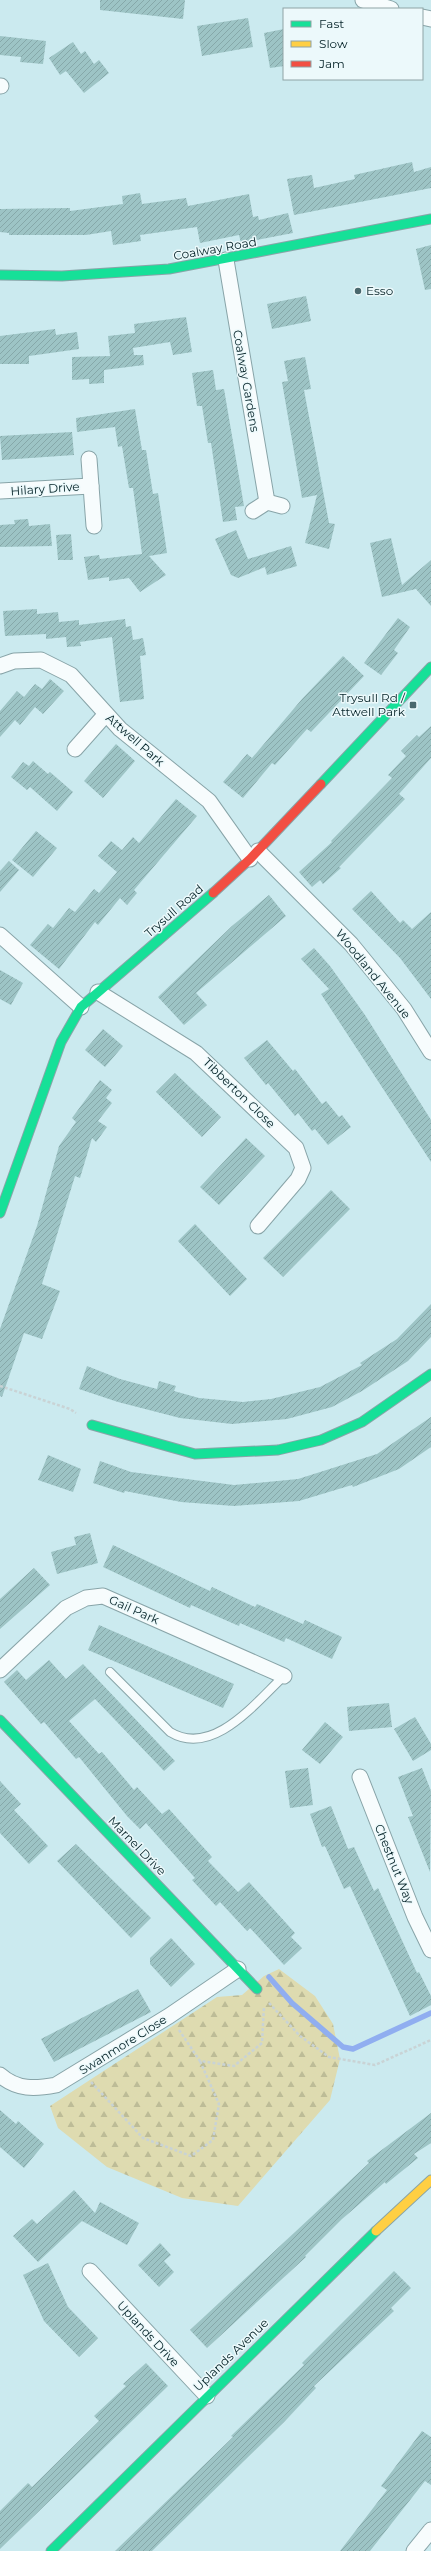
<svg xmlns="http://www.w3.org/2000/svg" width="431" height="2551" font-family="Montserrat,sans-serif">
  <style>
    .forest { fill: url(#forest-firs) }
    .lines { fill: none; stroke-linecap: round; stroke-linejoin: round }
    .stream { stroke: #90aef0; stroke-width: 5.5 }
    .building { fill: url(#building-hatch) }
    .lane-casing { stroke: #88a4a8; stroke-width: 10 }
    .street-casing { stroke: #88a4a8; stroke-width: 17 }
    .fast-casing { stroke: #88a4a8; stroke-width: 11 }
    .slow-casing { stroke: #88a4a8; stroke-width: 11 }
    .jam-casing { stroke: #88a4a8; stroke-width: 11 }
    .path { stroke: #c9d3d5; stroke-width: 2.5; stroke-dasharray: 3 2; stroke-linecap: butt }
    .lane { stroke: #f7fcfd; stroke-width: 8 }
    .street { stroke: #f7fcfd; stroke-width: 15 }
    .fast { stroke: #16e098; stroke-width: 9 }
    .slow { stroke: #ffcf43; stroke-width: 9 }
    .jam { stroke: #f24e42; stroke-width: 9 }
    .poi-dot { fill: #4a686d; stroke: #ecf9fb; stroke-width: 1.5 }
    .labels { text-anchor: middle; stroke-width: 3; stroke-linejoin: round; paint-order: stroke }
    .street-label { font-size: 12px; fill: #042227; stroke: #ecf9fb }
    .poi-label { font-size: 12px; fill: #042227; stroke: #ecf9fb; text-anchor: start }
  </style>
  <defs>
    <pattern id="forest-firs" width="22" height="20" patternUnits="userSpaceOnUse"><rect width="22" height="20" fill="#dedbb0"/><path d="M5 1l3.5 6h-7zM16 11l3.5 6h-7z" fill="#bdbc97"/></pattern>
    <pattern id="building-hatch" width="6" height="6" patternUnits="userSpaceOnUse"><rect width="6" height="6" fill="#9dc4c5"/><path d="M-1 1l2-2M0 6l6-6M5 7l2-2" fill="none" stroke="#86a8a9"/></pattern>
  </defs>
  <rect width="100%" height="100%" fill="#cbeaef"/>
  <polygon class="forest" points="279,1969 315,1996 333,2024 340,2059 330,2100 238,2206 182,2198 107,2167 58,2128 50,2106 217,1997 242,1995 264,1976"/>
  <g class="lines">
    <polyline class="stream" points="269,1977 292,2003 343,2047 353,2049 431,2013"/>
  </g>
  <g class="building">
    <polygon points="100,0 185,0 183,19 100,10"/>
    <polygon points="248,18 253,47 202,56 197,26"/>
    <polygon points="284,29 284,66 270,68 264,33"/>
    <polygon points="0,36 46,41 43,64 20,62 21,57 0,55"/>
    <polygon points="73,42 81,54 85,51 94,64 99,60 109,73 84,93 66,71 60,75 49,58"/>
    <polygon points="412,162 414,172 431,167 431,188 294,215 287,179 312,175 314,188 355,179 354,175"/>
    <polygon points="140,193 142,204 186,198 188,206 249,194 253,217 258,216 259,220 288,213 293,233 241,243 239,235 200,243 197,227 140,235 141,241 113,245 111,231 86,235 9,235 9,233 0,232 0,209 70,208 70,211 123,204 122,196"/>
    <polygon points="431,245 431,289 425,290 416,249"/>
    <polygon points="306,296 311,321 272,329 267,304"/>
    <polygon points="186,317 192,352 173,355 170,342 133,348 134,355 143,355 144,365 104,370 104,383 89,384 89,379 72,380 72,357 110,356 108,336 135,333 134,324"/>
    <polygon points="55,329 56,335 77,332 79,349 29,356 29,364 0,364 0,336"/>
    <polygon points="305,357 311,389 304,390 329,523 335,524 329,549 305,543 317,495 302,498 282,382 288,381 284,361"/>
    <polygon points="213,370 216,390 224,389 244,506 235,507 237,520 223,522 211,443 208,443 202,406 197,406 192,373"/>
    <polygon points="135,409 142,450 146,450 153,494 158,493 167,553 149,556 166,575 140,592 129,578 109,581 109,577 88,580 84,557 99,555 100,559 142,554 133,488 129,488 122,446 118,447 115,427 77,432 76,418"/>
    <polygon points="72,432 74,455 2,460 0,436"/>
    <polygon points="28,519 29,526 50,524 52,546 0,547 0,525 15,524 14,520"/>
    <polygon points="236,530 248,559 291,546 297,566 267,575 265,567 238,578 231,575 215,539"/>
    <polygon points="71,534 73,560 58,560 56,535"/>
    <polygon points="391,538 402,585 431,560 431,606 416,589 382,597 370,543"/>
    <polygon points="37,609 37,614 58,612 59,622 79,620 79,625 125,619 126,627 131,626 133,640 143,638 146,655 140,656 144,699 120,702 112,637 80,642 81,646 67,647 66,637 46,639 46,634 5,636 3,611"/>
    <polygon points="398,618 410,627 394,650 398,653 381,675 364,663"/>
    <polygon points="343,656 364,676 311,732 307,729 275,765 272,763 243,798 223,782 247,754 252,758 302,699"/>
    <polygon points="50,679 64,691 43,714 35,707 20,725 15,720 0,737 0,711 17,691 24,697 35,684 42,689"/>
    <polygon points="431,726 431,758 399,794 405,799 339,867 341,868 323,884 320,880 312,887 299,872 332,842 331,841 392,778 388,775 406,756 401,751 417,735 419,737"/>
    <polygon points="116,744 135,761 103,798 84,781"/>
    <polygon points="33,761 48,774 50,772 73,792 57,811 30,787 27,790 11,777 23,762 29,766"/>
    <polygon points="176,799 197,816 134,890 137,893 127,905 120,898 98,925 95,922 59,969 30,945 48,924 53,928 69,908 75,912 94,889 99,893 117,872 98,856 111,841 122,850 133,837 139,843"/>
    <polygon points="36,831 57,848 33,877 12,860"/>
    <polygon points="9,861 19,870 0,892 0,871"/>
    <polygon points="371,891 400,923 403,920 412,929 431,912 431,999 400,958 352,909"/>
    <polygon points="269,895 286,916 196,993 207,1005 184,1025 158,997 232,926"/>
    <polygon points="314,948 330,966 365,1015 431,1120 431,1162 321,994 329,989 301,959"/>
    <polygon points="0,970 23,983 11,1005 0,999"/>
    <polygon points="103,1029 123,1046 105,1067 85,1050"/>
    <polygon points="267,1040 293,1071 295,1069 322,1104 326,1101 339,1117 342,1115 351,1127 328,1145 315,1129 312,1131 298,1113 295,1116 268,1083 266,1085 244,1058"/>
    <polygon points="175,1073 221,1117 202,1137 156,1092"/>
    <polygon points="100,1080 112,1090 106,1098 112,1103 98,1121 107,1127 96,1142 92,1138 80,1178 75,1176 42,1284 60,1291 42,1339 24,1333 2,1397 0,1396 0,1329 37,1226 59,1146 76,1122 72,1118"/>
    <polygon points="246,1138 265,1156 219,1205 200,1187"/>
    <polygon points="331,1190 350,1209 283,1277 263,1258"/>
    <polygon points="195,1224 247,1279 230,1296 178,1241"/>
    <polygon points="431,1304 431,1337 408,1361 362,1391 332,1407 287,1419 232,1424 180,1418 118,1402 79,1389 87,1366 120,1379 157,1389 159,1381 176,1386 174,1391 199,1398 243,1402 271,1399 320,1387 362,1365 360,1363 397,1339"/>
    <polygon points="431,1417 431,1447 399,1469 353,1487 352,1485 299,1501 234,1506 181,1502 125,1491 124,1493 93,1483 100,1461 131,1472 234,1485 298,1479 377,1454"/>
    <polygon points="48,1455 81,1469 73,1492 38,1480"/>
    <polygon points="90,1533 98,1563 57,1574 51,1552 76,1545 74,1537"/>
    <polygon points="113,1545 210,1591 212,1587 255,1607 257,1604 303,1624 305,1620 342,1637 332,1659 286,1638 284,1642 240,1623 239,1626 191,1605 190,1608 103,1567"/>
    <polygon points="34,1568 50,1585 0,1629 0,1599"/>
    <polygon points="99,1625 234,1684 223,1708 88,1650"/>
    <polygon points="49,1660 66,1679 83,1664 175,1761 164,1771 95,1699 69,1721 99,1754 102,1752 134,1790 137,1787 162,1814 169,1809 212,1857 208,1861 238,1892 249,1882 295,1933 291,1937 302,1948 284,1965 250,1928 247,1931 220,1902 216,1906 192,1880 195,1878 146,1823 140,1829 127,1816 79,1757 76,1759 44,1722 41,1724 4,1682 17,1670 26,1680"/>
    <polygon points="389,1703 392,1727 349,1731 347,1707"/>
    <polygon points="415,1717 431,1744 431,1750 413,1761 394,1729"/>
    <polygon points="325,1722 343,1737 320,1764 302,1750"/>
    <polygon points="308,1768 313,1805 290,1808 285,1771"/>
    <polygon points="422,1768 431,1791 430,1872 408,1817 413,1816 398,1777"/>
    <polygon points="0,1781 21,1804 14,1810 48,1846 29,1864 0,1833"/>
    <polygon points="331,1806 348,1849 354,1847 374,1891 378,1888 417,1973 419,1972 431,1996 431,2005 410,2016 350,1886 344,1889 325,1846 322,1847 310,1814"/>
    <polygon points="76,1844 151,1918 131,1938 57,1861"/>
    <polygon points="171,1938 195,1964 171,1987 150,1964 150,1958"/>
    <polygon points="138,1989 151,2012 54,2062 41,2039"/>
    <polygon points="0,2110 16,2124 18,2121 44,2144 24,2168 0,2147"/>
    <polygon points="431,2113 431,2143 414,2154 418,2158 386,2184 385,2182 342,2219 305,2256 306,2257 207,2348 190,2330 369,2163 367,2161"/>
    <polygon points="74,2190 95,2213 100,2202 139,2223 127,2245 82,2221 38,2262 13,2236 32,2219 37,2224"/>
    <polygon points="160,2243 171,2255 164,2261 174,2272 159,2287 138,2265"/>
    <polygon points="48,2263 68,2307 98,2338 79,2357 44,2321 23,2275"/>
    <polygon points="394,2271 411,2288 391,2308 394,2311 314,2386 316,2388 284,2422 152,2551 115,2551 233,2437 231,2436 304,2365 302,2363"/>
    <polygon points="146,2363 168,2386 0,2549 0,2511 28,2483 32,2487 99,2421 94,2416 126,2386 123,2384"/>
    <polygon points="422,2431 431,2437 431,2485 425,2481 370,2551 340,2551 387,2490 381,2486"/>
  </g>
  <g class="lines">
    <g class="lane-casing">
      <path id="lane" d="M110,1672L170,1732C213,1758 256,1702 284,1676"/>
    </g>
    <g class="street-casing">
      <g id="street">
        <polyline points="363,0 391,9"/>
        <polyline points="422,17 431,19"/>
        <polyline points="0,86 1,86"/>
        <polyline points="226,260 267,502"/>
        <polyline points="89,459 94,526"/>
        <polyline points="0,491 91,486"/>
        <polyline points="253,511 267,502 282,506"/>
        <polyline points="0,666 14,661 41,660 71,675 120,729 209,801 250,859"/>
        <polyline points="75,749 106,714"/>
        <polyline points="258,851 351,944 404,1009 431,1052"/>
        <polyline points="0,935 81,1007"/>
        <polyline points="98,992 196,1053 296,1148 303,1168 298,1179 258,1226"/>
        <polyline points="0,1670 66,1608 86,1598 103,1596 284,1676"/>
        <polyline points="360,1777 415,1917 431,1950"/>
        <path d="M0,2075C17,2090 35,2089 56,2085L169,2016L238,1969"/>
        <polyline points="90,2271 207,2396"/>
        <polyline points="414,2551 431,2530"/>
      </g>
    </g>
    <g class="fast-casing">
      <g id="fast">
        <polyline points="0,275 62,276 169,269 431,219"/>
        <polyline points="321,784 431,667"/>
        <polyline points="0,1213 61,1042 81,1007 213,893"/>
        <polyline points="92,1425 195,1454 278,1450 321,1440 362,1422 431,1374"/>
        <polyline points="0,1720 257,1989"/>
        <polyline points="51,2551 376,2231"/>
      </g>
    </g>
    <g class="slow-casing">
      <polyline id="slow" points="376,2231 431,2180"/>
    </g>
    <g class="jam-casing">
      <polyline id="jam" points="213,893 250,859 321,784"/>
    </g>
    <g class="path">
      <polyline points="0,1386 70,1409 76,1413"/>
      <polyline points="269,2003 300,2036 329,2057 375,2065 431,2040"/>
      <polyline points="179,2030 200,2061 234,2066 262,2043 264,2007"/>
      <polyline points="91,2082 143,2138 191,2156 213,2140 219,2104 200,2061"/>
    </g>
    <use href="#lane" class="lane"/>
    <use href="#street" class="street"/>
    <use href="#fast" class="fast"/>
    <use href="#slow" class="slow"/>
    <use href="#jam" class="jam"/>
  </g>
  <g class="poi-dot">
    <circle cx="358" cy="291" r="4"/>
    <rect x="409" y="701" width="8" height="8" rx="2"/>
  </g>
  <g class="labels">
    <g class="street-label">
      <text transform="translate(215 249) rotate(-10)" y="4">Coalway Road</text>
      <text transform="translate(246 381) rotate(80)" y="4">Coalway Gardens</text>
      <text transform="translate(45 489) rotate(-4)" y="4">Hilary Drive</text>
      <text transform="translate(135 740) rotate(41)" y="4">Attwell Park</text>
      <text transform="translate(174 911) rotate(-41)" y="4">Trysull Road</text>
      <text transform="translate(373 974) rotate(51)" y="4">Woodland Avenue</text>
      <text transform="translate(239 1093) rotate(44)" y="4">Tibberton Close</text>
      <text transform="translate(134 1610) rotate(24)" y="4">Gail Park</text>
      <text transform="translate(137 1846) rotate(46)" y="4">Marnel Drive</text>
      <text transform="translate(394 1864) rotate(68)" y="4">Chestnut Way</text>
      <text transform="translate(123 2045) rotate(-32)" y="4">Swanmore Close</text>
      <text transform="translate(148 2334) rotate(47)" y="4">Uplands Drive</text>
      <text transform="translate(231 2355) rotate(-44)" y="4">Uplands Avenue</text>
    </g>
    <g class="poi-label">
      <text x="366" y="295">Esso</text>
      <text x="405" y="702" text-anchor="end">Trysull Rd /<tspan x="405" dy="14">Attwell Park</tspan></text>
    </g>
  </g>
  <rect x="283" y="8" width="140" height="72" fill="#ecf9fb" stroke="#8fa3a6"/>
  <rect x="291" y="21" width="20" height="6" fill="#16e098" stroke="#8fa3a6"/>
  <text x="319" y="28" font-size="12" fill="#042227">Fast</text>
  <rect x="291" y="41" width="20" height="6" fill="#ffcf43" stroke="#8fa3a6"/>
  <text x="319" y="48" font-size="12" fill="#042227">Slow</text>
  <rect x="291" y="61" width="20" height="6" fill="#f24e42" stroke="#8fa3a6"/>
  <text x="319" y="68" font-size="12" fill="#042227">Jam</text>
</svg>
